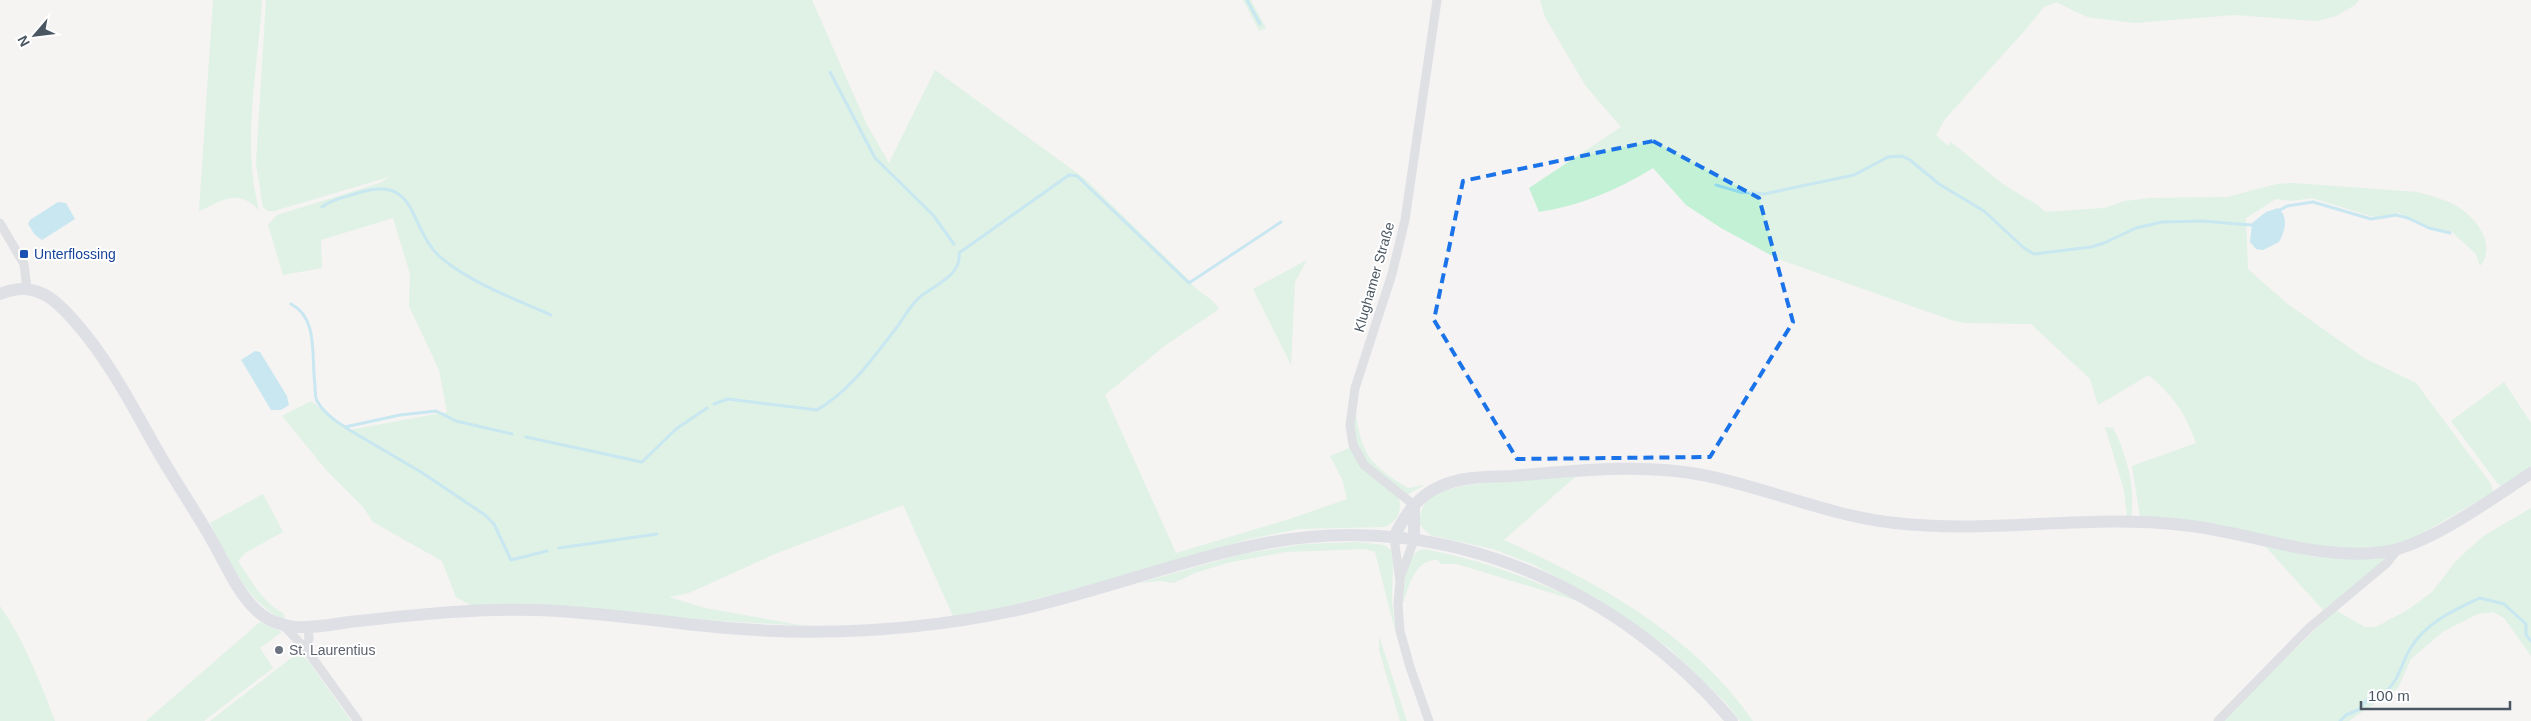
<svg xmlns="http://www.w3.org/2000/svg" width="2531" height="721" font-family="Helvetica,sans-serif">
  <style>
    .green { fill: #c3f1d5 }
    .water { fill: #90daee }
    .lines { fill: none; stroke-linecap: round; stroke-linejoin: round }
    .stream { stroke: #90daee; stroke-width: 3 }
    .minor { stroke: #c1cad2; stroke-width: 9 }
    .secondary { stroke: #c1cbd6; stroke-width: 12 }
    .marked { fill: none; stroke: #1a73e8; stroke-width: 4; stroke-dasharray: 10 6; stroke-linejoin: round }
    .transit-dot { fill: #1a4fb4; stroke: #fff; stroke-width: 2 }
    .worship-dot { fill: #6b7280; stroke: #fff; stroke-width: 2 }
    .labels { text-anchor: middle; stroke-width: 4; stroke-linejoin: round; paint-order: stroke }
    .transit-label { font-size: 14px; fill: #164399; stroke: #fff; text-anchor: start }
    .street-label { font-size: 14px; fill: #4a5661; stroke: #fff }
    .worship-label { font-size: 14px; fill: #5b616d; stroke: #fff; text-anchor: start }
  </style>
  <rect width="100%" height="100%" fill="#f5f3f3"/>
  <g class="green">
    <path d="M213,0H262C258,69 241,143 259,210C237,188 224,200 199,211Z"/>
    <path d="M266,0H812L867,125L889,163L935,70L1084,178L1189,280C1196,293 1212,296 1219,309L1163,347L1105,395L1176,553L1290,519L1347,499L1342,479L1330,456L1356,445L1353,423L1355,408C1361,453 1368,464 1408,488L1425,485L1399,499C1402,512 1397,521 1385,527L1299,529L1249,539L1148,570L1002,608L953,616L903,505L775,554L689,593L669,597L705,608L806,626L472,606L456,597L442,561L373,522L363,507L327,471L282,416L311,401L349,430L447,412L439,370L409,306L410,274L393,218L321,240L322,268L283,275L268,225L277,215L380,183L389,177L274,211H268L263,207L256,164Z"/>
    <polygon points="1243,0 1251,0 1266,28 1259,31"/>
    <path d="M1540,0H2359L2355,5L2336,16L2317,21L2235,15L2134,23L2087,17L2056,2L2044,7L2026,29L1945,119L1936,135L1948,146L1951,142L2004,185L2038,205L2045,212L2104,208L2125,201L2151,198L2227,197L2277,184L2293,183L2417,192C2431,196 2449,200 2461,209C2479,221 2496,247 2480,266L2476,254L2452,232L2427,226L2399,213L2377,218L2312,198L2292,201L2276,199L2246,218L2248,269L2285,302L2364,358L2416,383L2491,484L2493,492L2411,540L2385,547L2332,549L2140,517L2132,466L2196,443C2184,410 2174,398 2149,375L2098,405L2090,379L2031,324L1966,323L1954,321L1778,259L1721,228L1686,205L1653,168C1618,190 1579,206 1539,212L1529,188L1621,127L1585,85L1545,17Z"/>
    <polygon points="1307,260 1295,282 1291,365 1253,289"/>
    <polygon points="2504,382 2531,423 2531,467 2503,486 2498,484 2451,421"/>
    <path d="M2105,427L2113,428C2126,452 2136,489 2131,516H2127L2124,490Z"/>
    <path d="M1575,477L1504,540C1597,582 1693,634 1753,721H1740L1725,702L1670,649L1598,599L1532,564L1493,549L1430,535L1419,524C1420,513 1422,504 1431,497C1455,480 1543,479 1575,477Z"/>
    <path d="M263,494L283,532L245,553L238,561C251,580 262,602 283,613L286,621C246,603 228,559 210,523Z"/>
    <polygon points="2531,508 2531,656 2504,618 2493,612 2478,614 2444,631 2411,659 2398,688 2349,721 2222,721 2335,610 2365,627 2376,627 2409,609 2432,592 2456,561 2482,537"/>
    <polygon points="1358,542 1384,545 1391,550 1393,561 1392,601 1396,634 1375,552 1365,549 1285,552 1227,563 1195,573 1174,583 1161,581 1139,583 1242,554 1304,544"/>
    <polygon points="2265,546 2315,557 2385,558 2381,565 2323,610"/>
    <path d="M1423,549C1479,559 1530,578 1581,602L1457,564H1441L1438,560C1415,558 1409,586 1403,603C1403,588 1405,553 1423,549Z"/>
    <path d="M0,606C24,640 40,682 55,721H0Z"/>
    <polygon points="260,622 282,632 260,648 273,668 204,721 146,721"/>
    <polygon points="1379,636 1407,721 1400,721 1379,650"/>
    <polygon points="295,655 301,655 309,662 351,721 210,721"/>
  </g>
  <g class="water">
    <polygon points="58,202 66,203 75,219 42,240 35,235 28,224 30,220"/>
    <path d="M2278,208C2289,217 2285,231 2279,242L2263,250L2256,249L2250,242L2252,223L2266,212Z"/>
    <polygon points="255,351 260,352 287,396 289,405 281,410 271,410 243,363 241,360"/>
  </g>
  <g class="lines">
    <g class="stream">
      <polyline points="1247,0 1260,24"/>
      <polyline points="830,72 875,158 933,215 954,244"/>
      <polyline points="1716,185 1740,192 1764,194 1854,175 1888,157 1902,156 1910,160 1939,184 1984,211 2024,248 2034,254 2091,247 2104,243 2136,228 2162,222 2202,221 2251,225"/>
      <path d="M322,207C332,199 346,197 358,193C422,173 406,232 445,261C476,285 515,299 551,315"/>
      <polyline points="2280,210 2287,206 2313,202 2371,219 2396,215 2408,218 2429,228 2450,233"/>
      <path d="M291,304C319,318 311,358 315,385C315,390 315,397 317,401C323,412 335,421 345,427L400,415L436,411L456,421L512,434"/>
      <path d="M714,404L728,399L817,410C851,390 873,358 897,327C904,317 911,304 921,296C935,285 962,275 959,253L1069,175L1077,176L1189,283L1281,222"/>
      <polyline points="346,428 421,472 485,515 494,524 511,560 547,551"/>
      <polyline points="526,437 642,462 676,429 707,408"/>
      <polyline points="559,548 657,534"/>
      <path d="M2340,721L2346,715L2358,710L2369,698L2376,696L2379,693L2386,692C2401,676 2400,666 2410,649C2425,623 2454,610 2480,598L2504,604L2526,624V635L2531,641"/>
    </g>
    <g class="minor">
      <polyline points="0,223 24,264 27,289"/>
      <polyline points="1414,505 1364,465 1353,445 1350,425 1355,388 1392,274 1405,220 1437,0"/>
      <polyline points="1394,537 1400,581 1398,604 1400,631 1410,667 1429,721"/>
      <polyline points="1400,578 1414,540"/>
      <polyline points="284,626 306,649 358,721"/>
      <polyline points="306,649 309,639 308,628"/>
      <polyline points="2218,721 2309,628 2387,563 2397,550"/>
    </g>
    <g class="secondary">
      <path d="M0,294C17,287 31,287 47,296C59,303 67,313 76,323C110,362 131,404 156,448C174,480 195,510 213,542C226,565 236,590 255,609C282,635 316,627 349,622C412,615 475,608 538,610C591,612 643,619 696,625C802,637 908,633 1013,611C1100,592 1184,558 1272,542C1446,510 1621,589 1732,721"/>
      <path d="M1394,537C1405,515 1417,496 1441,486C1463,476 1489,477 1512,476C1575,471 1640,463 1703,475C1768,488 1829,516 1895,523C1990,534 2087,514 2183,525C2251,532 2315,561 2384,552C2428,546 2493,498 2531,473"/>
      <polyline points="1414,540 1414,505"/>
    </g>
  </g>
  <path d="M0 0H2531V721H0ZM1653,141L1759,198L1793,322L1710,457L1517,459L1434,320L1463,181Z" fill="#f5f3f3" fill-opacity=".55" fill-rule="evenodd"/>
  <path class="marked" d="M1653,141L1759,198L1793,322L1710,457L1517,459L1434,320L1463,181Z"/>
  <rect class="transit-dot" x="19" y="249" width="10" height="10" rx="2.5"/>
  <circle class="worship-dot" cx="279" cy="650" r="5"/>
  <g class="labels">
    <g class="transit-label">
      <text x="34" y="259">Unterflossing</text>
    </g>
    <g class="street-label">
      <text transform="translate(1374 277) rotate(-74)" y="5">Klughamer Straße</text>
    </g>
    <g class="worship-label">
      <text x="289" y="655">St. Laurentius</text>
    </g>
  </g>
  <g transform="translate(35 35) rotate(242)" stroke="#ffffff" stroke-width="4" paint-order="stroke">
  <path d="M0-4L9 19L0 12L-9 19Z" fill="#4a5661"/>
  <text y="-8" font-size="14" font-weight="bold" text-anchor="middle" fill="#4a5661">N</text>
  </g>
  <path d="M2361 701v8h149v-8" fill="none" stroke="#4a5661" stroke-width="2.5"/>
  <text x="2368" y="701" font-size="15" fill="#4a5661" stroke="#ffffff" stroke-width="4" paint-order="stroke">100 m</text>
</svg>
